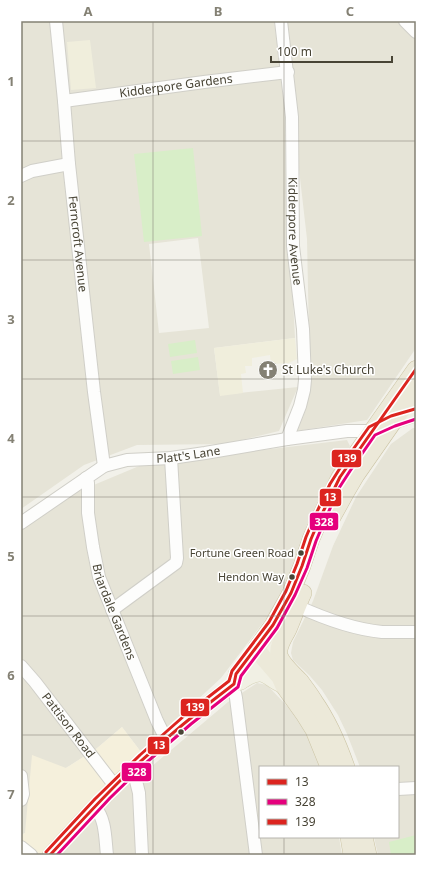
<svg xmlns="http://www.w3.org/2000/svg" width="437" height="876" font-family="'Noto Sans',sans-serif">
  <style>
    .residential { fill: #e6e4d7; fill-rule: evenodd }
    .commercial { fill: #f5f0dc }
    .education { fill: #f0eedc }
    .green { fill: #d8eec8 }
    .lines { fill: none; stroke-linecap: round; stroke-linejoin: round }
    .minor-casing { stroke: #d0cfc8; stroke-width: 14 }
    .major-casing { stroke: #d5d2b6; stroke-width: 16 }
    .highway-casing { stroke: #ccc4a4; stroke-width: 18 }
    .minor { stroke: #fdfdfc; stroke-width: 12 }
    .major { stroke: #f1f0e4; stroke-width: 15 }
    .highway { stroke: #ece9d9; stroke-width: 17 }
    .bus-1-casing { stroke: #fff; stroke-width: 6 }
    .bus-2-casing { stroke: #fff; stroke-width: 6 }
    .bus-3-casing { stroke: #fff; stroke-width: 6 }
    .bus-1 { stroke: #dc241f; stroke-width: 3 }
    .bus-2 { stroke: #e5007d; stroke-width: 3 }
    .bus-3 { stroke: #dc241f; stroke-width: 3 }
    .grid { fill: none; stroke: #848174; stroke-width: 1; stroke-opacity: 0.55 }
    .bus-dot { fill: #484435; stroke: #fff; stroke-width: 1.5 }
    .labels { text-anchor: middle; stroke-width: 3; stroke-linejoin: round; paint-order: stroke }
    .bus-label { font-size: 11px; fill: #484435; stroke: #fff; text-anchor: end }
    .street-label { font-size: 12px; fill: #484435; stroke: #fff }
    .poi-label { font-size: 12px; fill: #484435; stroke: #fff; text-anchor: start }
    .line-badge { stroke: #fff; stroke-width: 1.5 }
    .badge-label { font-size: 11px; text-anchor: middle; font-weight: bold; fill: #fff }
    .neatline { fill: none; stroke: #848174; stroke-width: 1.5 }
    .grid-label { font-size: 13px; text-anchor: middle; font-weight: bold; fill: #848174 }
  </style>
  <rect width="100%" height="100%" fill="#f2f1ea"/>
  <g class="residential">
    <path d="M21,21H274L284,97L286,177L295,338L214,348L220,395L298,387L279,431L225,444L137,445L84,465L21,509ZM198,238L209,328L159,333L149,244Z"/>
    <polygon points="282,21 416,21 416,348 367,420 296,431 310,387 307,239"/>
    <polygon points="413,428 416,428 416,855 378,855 374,837 398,837 398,767 360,767 347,734 338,715 322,690 310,676 293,660 291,653 293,642 313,601 333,546 356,497 391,444"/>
    <polygon points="347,440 350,446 323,490 307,525 281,599 221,678 141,752 122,727 96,749 66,768 25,833 21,835 21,524 53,502 144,464"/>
    <polygon points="257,683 267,685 288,707 303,726 324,767 260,767 260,837 339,837 342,855 60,855 94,820 96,820 121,788 145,772 228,702"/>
  </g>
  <polygon class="commercial" points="122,727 141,752 41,855 21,855 21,835 25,833 32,755 66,768 96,749"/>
  <g class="education">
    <polygon points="90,40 96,88 71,90 67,42"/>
    <polygon points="295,338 297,359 289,363 271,364 270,355 252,358 252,366 245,366 246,373 241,374 243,393 220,396 214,348"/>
  </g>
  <g class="green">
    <polygon points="193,148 202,236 144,242 134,154"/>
    <polygon points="195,340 197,353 170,357 168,344"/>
    <polygon points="198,357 200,370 173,374 171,361"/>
    <polygon points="416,835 416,855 391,855 389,842"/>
  </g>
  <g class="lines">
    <g class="minor-casing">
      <g id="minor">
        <path id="s1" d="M56,21L64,101L69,164L94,392L104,466"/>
        <path id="s2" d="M281,21L292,117L293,246L303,329L305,380L304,390L300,406L287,439"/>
        <polyline points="405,21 416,32"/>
        <path id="s3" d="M64,101L204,82L288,72"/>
        <polyline points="21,176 32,171 69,164"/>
        <path id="s4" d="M86,478L88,483V513L93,547L99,577L157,721L166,739"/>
        <path id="s5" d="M21,523L104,466L127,460L171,458L205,453L287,439L347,431H372"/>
        <path d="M297,606C323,618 352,629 382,632C393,632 405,632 416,632"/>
        <polyline points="112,610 176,563 177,558 171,458"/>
        <path id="s6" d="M21,666L35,682L115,786"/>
        <polyline points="230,687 235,693 236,698 256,855"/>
        <polyline points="130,771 135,777 139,793 142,855"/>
        <polyline points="21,776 23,794 21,800"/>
        <polyline points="398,789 416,788"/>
        <path d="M95,807C106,820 105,838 107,855"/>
        <polyline points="21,847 31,855"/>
      </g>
    </g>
    <g class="major-casing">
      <g id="major">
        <polyline points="389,423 416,414"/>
        <path d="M244,680C266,666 266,680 284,686"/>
        <polyline points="234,684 236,674 256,649"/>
        <path d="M50,855C71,832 93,808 115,786C152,749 192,715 234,684L241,682L257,665L282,628"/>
      </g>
    </g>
    <g class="highway-casing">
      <g id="highway">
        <polyline points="330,521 346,492 356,475 416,389"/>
        <path d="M303,593C298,604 294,615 289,627C286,635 277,645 279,655C281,663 294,675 300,681C305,688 310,694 314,701C328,721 338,744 346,767"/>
        <polyline points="329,767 314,730 304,714 284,686 280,677 256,649 273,625 291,593 302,566 311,539 320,518 340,477 416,369"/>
        <polyline points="349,837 352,855"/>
        <polyline points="364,837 368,855"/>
      </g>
    </g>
    <use href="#minor" class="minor"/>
    <use href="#major" class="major"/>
    <use href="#highway" class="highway"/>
    <g class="bus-1-casing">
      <path id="bus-1" d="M50,855C76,827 101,799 128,773C162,741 197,712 234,684L236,674L273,625L291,593L302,566L311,539L320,518L340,477L416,369"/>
    </g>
    <g class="bus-2-casing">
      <polyline id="bus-2" points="57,855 110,798 147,762 191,724 238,687 241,676 277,628 295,595 307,568 316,541 325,520 339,488 350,471 375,435 395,426 416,419"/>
    </g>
    <g class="bus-3-casing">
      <polyline id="bus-3" points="46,852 95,799 140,755 184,716 229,681 232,671 269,622 286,591 297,564 306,537 315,516 330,484 342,465 369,427 391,416 415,409"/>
    </g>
    <use href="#bus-1" class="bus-1"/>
    <use href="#bus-2" class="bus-2"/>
    <use href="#bus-3" class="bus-3"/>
  </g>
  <path class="grid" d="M153,21V855M284,21V767M21,141H416M21,260H416M21,379H416M21,497H416M21,616H416M21,735H416M284,837V855"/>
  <defs>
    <g id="church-disc" transform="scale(1)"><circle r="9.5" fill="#848174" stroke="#fff"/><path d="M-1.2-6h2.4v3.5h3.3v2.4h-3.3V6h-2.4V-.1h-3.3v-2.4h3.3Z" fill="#fff"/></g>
  </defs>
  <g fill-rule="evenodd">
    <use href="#church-disc" x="268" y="370"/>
  </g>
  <g class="bus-dot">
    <circle cx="301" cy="553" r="3.5"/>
    <circle cx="292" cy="577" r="3.5"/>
    <circle cx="181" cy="732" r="3.5"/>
  </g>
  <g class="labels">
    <g class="bus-label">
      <text x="294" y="557">Fortune Green Road</text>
      <text x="284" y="581">Hendon Way</text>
    </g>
    <g class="street-label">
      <text dy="4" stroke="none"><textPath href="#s3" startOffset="113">Kidderpore Gardens</textPath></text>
      <text dy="4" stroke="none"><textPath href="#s2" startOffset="211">Kidderpore Avenue</textPath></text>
      <text dy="4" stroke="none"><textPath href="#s1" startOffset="224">Ferncroft Avenue</textPath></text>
      <text dy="4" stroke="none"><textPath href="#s5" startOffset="186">Platt's Lane</textPath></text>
      <text dy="4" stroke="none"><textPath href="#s4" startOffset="138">Briardale Gardens</textPath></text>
      <text dy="4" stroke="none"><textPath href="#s6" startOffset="76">Pattison Road</textPath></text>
    </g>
    <g class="poi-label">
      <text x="282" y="374">St Luke's Church</text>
    </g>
  </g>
  <g class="line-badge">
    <rect x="331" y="449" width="31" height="19" rx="4" fill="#dc241f"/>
    <rect x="319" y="488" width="23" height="19" rx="4" fill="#dc241f"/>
    <rect x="309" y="512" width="30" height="19" rx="4" fill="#e5007d"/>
    <rect x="180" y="698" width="30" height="19" rx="4" fill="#dc241f"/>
    <rect x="147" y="736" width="23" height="19" rx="4" fill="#dc241f"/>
    <rect x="121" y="762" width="31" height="20" rx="4" fill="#e5007d"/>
  </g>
  <g class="badge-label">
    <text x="347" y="462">139</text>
    <text x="330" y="501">13</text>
    <text x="324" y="526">328</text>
    <text x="195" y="711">139</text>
    <text x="159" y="749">13</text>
    <text x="137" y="776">328</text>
  </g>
  <rect width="437" height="876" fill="none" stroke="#ffffff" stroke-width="44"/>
  <rect x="259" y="766" width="140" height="72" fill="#ffffff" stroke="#b6b4ae"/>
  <rect x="267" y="779" width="20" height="6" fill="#dc241f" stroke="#b6b4ae"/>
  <text x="295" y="786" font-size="12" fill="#484435">13</text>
  <rect x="267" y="799" width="20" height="6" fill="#e5007d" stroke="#b6b4ae"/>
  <text x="295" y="806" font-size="12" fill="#484435">328</text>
  <rect x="267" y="819" width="20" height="6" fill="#dc241f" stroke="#b6b4ae"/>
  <text x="295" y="826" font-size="12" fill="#484435">139</text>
  <path d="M271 56v6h121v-6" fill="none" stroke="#484435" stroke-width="2"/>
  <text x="277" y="56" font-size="12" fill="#484435" stroke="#ffffff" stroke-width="3" paint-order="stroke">100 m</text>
  <rect x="22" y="22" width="393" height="832" class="neatline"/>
  <g class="grid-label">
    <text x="88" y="16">A</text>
    <text x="218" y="16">B</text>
    <text x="350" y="16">C</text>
    <text x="11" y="86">1</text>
    <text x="11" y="205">2</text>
    <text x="11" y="324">3</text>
    <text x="11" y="443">4</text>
    <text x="11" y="561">5</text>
    <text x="11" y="680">6</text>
    <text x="11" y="799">7</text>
  </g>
</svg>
